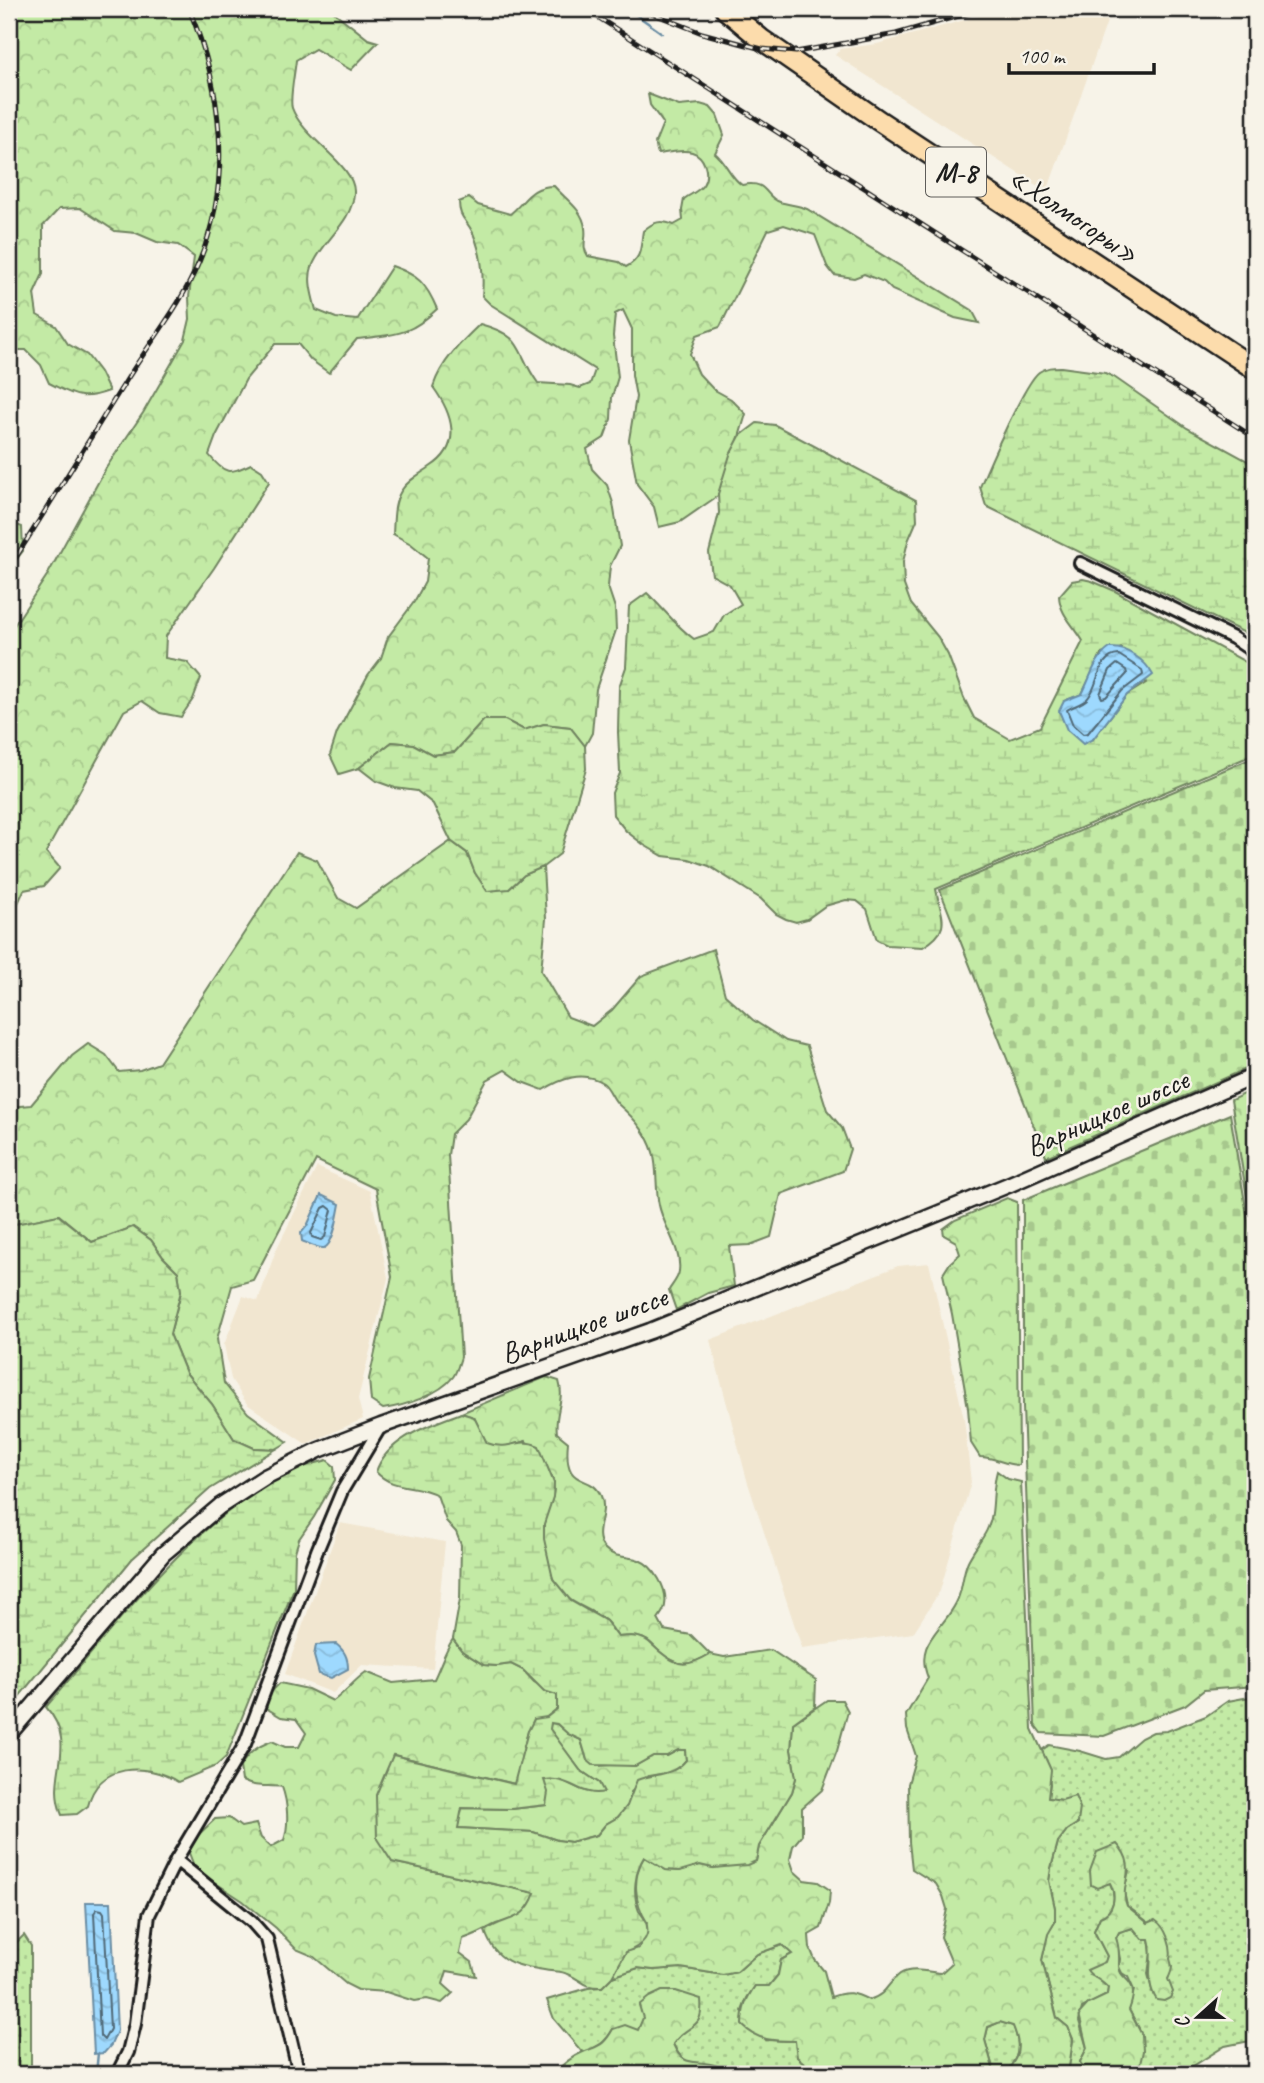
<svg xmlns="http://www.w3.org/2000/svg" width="1264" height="2083" font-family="Caveat,sans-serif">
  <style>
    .built { fill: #f1e6d0 }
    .green { fill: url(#green-dots); stroke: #708360; stroke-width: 2; fill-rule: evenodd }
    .forest { fill: url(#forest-crowns); stroke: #708360; stroke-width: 2 }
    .wetland { fill: url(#wetland-marsh); stroke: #708360; stroke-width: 2; fill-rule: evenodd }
    .cemetery { fill: url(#cemetery-stones); stroke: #708360; stroke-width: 2 }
    .water { fill: url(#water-waves); stroke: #6a8da4; stroke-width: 2 }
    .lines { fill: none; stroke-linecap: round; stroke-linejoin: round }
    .shore { stroke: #506876; stroke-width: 2 }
    .stream { stroke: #6a8da4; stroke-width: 2.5 }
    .minor-casing { stroke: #1c1c1c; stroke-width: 16 }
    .tertiary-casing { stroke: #1c1c1c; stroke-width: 19 }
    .trunk-casing { stroke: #1c1c1c; stroke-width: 24 }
    .minor { stroke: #f7f3e8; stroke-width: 10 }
    .tertiary { stroke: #f7f3e8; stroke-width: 14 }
    .trunk { stroke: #fcdcac; stroke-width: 19 }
    .rail-casing { stroke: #1c1c1c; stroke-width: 5 }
    .rail { stroke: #f7f3e8; stroke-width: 2.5; stroke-dasharray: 8; stroke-linecap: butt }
    .labels { text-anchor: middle; stroke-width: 5; stroke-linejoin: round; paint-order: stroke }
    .shield { fill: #f7f3e8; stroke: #5e5c59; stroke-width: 2 }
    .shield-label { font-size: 28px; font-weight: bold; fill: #1c1c1c }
    .street-label { font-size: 30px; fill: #1c1c1c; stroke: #f7f3e8 }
  </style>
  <defs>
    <pattern id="green-dots" width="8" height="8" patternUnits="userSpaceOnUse" patternTransform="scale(1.75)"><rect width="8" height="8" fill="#c3eaa5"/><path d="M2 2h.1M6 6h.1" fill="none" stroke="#a7c88d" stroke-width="1.8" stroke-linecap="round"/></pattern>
    <pattern id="forest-crowns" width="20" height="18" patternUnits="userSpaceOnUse" patternTransform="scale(1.75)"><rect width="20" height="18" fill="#c3eaa5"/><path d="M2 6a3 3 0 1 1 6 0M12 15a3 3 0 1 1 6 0" fill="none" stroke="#a7c88d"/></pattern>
    <pattern id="wetland-marsh" width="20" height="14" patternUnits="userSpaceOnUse" patternTransform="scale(1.75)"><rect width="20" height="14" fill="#c3eaa5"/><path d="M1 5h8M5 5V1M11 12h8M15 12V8" fill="none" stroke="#a7c88d"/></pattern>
    <pattern id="cemetery-stones" width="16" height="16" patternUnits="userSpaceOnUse" patternTransform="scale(1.75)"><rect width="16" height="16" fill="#c3eaa5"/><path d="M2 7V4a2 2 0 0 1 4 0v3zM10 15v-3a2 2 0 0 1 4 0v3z" fill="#a7c88d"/></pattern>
    <pattern id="water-waves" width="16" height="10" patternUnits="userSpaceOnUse" patternTransform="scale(1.75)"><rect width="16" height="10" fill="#9ed9fe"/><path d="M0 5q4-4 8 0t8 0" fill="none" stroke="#88bad9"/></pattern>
  </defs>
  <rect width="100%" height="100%" fill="#f7f3e8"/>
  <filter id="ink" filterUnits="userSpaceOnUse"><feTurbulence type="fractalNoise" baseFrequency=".0143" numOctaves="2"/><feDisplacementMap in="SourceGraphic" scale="14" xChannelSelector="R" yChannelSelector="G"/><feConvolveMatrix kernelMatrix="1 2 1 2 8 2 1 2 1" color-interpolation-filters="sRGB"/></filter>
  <g filter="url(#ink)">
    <g class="built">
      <polygon points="1005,9 1130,9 1127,18 1110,13 1047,192 835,55 840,49 877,44"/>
      <polygon points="317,1167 370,1191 388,1278 358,1399 363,1419 306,1444 247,1404 231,1379 224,1345 243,1296 258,1301 276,1250"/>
      <polygon points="929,1263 964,1419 971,1482 940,1591 913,1633 802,1648 747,1480 710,1340 898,1266"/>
      <polygon points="340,1523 445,1542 433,1669 362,1665 333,1693 285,1674"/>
    </g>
    <g class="green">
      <path d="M1255,1696V2040L1225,2046L1193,2066L1173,2074H1068L1073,2039L1068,2027L1057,2018L1042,1960L1048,1933L1055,1922V1908L1049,1881L1051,1868L1058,1842L1067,1830L1078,1823L1062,1800L1048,1798L1050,1784L1042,1750L1049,1745L1080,1751L1106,1759L1119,1757L1141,1738L1153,1732L1167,1731L1206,1716L1228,1701ZM1129,1870L1124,1892L1127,1906L1149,1923L1172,1966L1168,1979L1153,1994L1148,1974L1151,1953L1149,1939L1137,1934L1133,1928L1119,1932L1116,1938L1120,1959L1119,1967L1122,1973L1128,1977L1134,1990L1129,2010L1139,2028L1127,2069L1107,2067L1094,2072L1080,2062L1087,2048L1079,2021L1082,2008L1107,1995L1108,1988L1097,1978L1090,1975L1100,1965L1105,1963L1107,1956L1094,1931L1100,1917C1114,1912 1117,1896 1110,1883L1103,1884Z"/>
      <polygon points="24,1935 31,1946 31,2069 9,2068 9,1975 15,1975 16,1943"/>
      <path d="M782,1945L793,1954L781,1960L778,1975L769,1986H755L747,1998L742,2011L766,2040L795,2041L797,2057L807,2065C821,2062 830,2063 840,2074H721L717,2066C695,2064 682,2066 673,2044L682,2032L644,2018L638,2031L613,2029C605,2043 598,2048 582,2052L554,2019L547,2000L588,1988L602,1987L612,1977L638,1968L653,1970L681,1968L723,1975L737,1972L757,1954Z"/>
      <path d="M1000,2022L1013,2026C1017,2036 1020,2046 1016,2057C1013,2064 1009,2066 1009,2074H990L993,2068L985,2040L988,2027Z"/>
    </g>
    <g class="forest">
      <path d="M9,9H235L236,12L256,13L258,9H330L368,39L378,42L351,70L315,49L296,60C295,72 289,99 292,108C303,139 356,165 354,193C352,224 322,240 312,267C307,280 313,298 316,310L336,318L357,320L392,266C418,275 426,283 437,309C408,337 395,334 357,339L329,373L311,360L298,344H275L246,379L216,436L209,455C225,475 229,474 251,464L262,471L269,482L214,568L166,636L165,658L187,662L201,678L193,699L181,717L160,713L142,701L124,711L46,852L60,868L44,886L24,890L9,923V633L48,574L106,468L143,413L185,340L190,319L189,297L194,257L178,245L157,242L136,233L115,231L80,208L59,209L43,226V274L34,294L37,315L56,326L68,344L87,355L100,372L109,391C81,401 76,396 49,383L41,365L26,350H9Z"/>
      <path d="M648,94L679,106L700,104L710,107L717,115L724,135L715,153C727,163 730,177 742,185C770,180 763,197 780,202C789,205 798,205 807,209L972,310L979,323L955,318L892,290L884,282L864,274L854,278L834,275L827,266L815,235L784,225L768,230L720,327L697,335L690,354L699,374L713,389L731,399L746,414L722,493L680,522L659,527L654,507L637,484L629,440L636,397L632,375V329L623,310L615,314L613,336L618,377L612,397L611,419L604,438L587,449L592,469L607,485L613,503L620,546L610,566L608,587L615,608L616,630L596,689L592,733L585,746L570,727L544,724L524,730L505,720H484L455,752L433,755L413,744L392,742L359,768L339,774L330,755L337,733L368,675L381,658L388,637L414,602L425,582L428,558L411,544L393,534C394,520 393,504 401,491C408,480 420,474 430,467C464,446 452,413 433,387C441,362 461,342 480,324C527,337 514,350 538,383L570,385L580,388L590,384L595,370L490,304L482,296C484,275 481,252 473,233C466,219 459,218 459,202L469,198L478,205L510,214C526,201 530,186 554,186C565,199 583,209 585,228C587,240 581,245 588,256L619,262L626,267C643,258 640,247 643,231C654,221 661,220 674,225L683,220L682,210L684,199C689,195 699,191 703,185C710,174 705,156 692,152C681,149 669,153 658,154L655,143L663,123L650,105Z"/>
      <polygon points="9,522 22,527 23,551 9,569"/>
      <path d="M451,841L467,853L475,873L509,889L524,875L543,867L546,919L541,971L568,1017L592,1026L612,1010L641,976L713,949L725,995L753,1020L786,1041L807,1046L827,1110L842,1128L850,1149L843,1171L781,1194L771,1237L750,1245L729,1246L734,1286L708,1293L676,1310L669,1290C672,1285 679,1277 679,1271C682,1249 663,1226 659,1205C655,1187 658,1169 653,1152C647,1132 633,1117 619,1105C612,1099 610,1088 603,1083C582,1070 561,1079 543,1090L522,1082L505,1070L487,1080L466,1119L451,1134L448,1155L461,1357C459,1363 457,1372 453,1377C439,1395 404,1406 383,1409L371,1401L369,1379L392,1277L376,1189L316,1160L253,1280L232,1286L217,1339L224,1383L248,1413L288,1442L276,1449L254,1448L234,1439L212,1404L186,1373L170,1334L181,1292L178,1272L163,1257L151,1240L133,1227L92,1242L59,1215L16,1224L9,1217V1107L31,1105L72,1056L88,1044L106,1055L119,1072L140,1070L159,1063L297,852L317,860L338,898L356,908Z"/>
      <polygon points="1255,1089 1255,1245 1231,1100"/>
      <path d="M1007,1198L1017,1202L1019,1465C1004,1465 995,1457 980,1457L971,1443L968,1408L952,1314L943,1274L950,1263L960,1254L956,1242L944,1235L943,1229L955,1220Z"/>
      <path d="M546,1377L559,1381C565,1401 554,1413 557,1433L568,1442C563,1493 591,1471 601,1496C609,1514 591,1533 604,1548C613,1558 627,1556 639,1560C654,1566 668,1589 665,1605C665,1610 661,1614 658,1619L664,1630L691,1635L710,1654C688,1667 679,1668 659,1651C655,1648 651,1642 646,1640C637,1635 627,1636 618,1637C614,1631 610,1624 605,1620C585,1604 563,1605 552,1576C546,1561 542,1540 544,1523C546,1509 557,1496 553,1481C549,1466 535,1453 526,1441L499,1448L486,1443L474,1417L461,1413Z"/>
      <path d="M997,1471L1008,1479L1021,1482L1032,1729L1051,1770L1048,1798L1062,1800L1075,1796L1080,1808L1078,1823L1067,1830L1058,1842L1051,1868L1049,1881L1055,1908V1922L1048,1934L1042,1960L1057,2018L1068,2027L1073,2040L1068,2074H1009C1009,2066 1013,2064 1016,2057C1020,2046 1017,2036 1013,2026L1000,2022L988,2027L985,2040L993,2068L990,2074H922L912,2067L875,2074H840C830,2064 821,2062 808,2066L797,2057L795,2041C773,2041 758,2041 742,2025C742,2009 746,1999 755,1986H769L778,1975L781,1960L792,1954L782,1945L757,1954L737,1972L723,1975L681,1968L653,1970L638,1968L612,1977L626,1952L639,1948L647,1922C634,1902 632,1877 644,1857L666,1870L679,1871L700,1865L713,1868L756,1861L759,1846L792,1792L796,1778L791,1750L793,1723L827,1700H842L848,1711L837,1751L822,1790L802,1808V1835L793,1846L790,1859L794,1871L804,1880L818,1882L830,1890L829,1903L821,1928L809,1935L810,1948L815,1960L824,1971L831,1997C846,1991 854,1992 869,2000C889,1993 886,1984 900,1974C911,1967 929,1972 941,1973L952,1963L941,1937L947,1909L943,1896L936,1884L912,1869L909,1842L908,1784L916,1756L907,1729L906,1715L928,1678C914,1642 942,1631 956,1603C963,1590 962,1574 968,1561C976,1545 990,1532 992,1513C994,1499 993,1485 997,1471Z"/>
      <path d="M453,1639L462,1651L484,1665L497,1666L511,1664L523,1670L534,1682L557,1695V1709L528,1731L515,1784L394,1755L392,1862L536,1893C530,1905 524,1916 510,1921C505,1923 499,1922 494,1925C483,1931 475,1935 463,1939L460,1953L472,1962L476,1976L447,1971L443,1984L453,1993L442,2003L427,1999L414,2001L386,1992L358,1990L346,1984L313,1956L296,1949L276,1928L243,1901L205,1876L194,1866L189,1853L194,1839L215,1819L229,1818L241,1827L256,1824L261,1838L271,1847L284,1840C289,1825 288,1803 282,1787C267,1785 256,1788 242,1781L240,1767C248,1753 256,1747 272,1741L285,1747H299L306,1733L296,1719L281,1717L266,1708L270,1693L280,1683L308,1689L333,1701C345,1693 353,1681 366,1672L393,1683L434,1679C441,1665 444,1652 453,1639Z"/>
      <polygon points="551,1723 557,1724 568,1734 581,1740 587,1760 599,1766 620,1764 635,1766 653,1756 667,1756 678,1750 685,1750 686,1760 677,1771 649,1776 631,1792 628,1806 618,1817 606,1824 597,1835 571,1842 557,1840 533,1832 457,1828 462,1808 512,1809 546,1805 544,1780 557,1778 582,1790 599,1783 580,1770 549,1729"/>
      <path d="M1117,1844C1140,1868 1118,1885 1127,1906L1148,1923L1155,1920C1166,1927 1173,1947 1170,1959C1173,1967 1172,1971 1168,1979L1173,1992L1170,1998L1164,2001L1157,2000C1143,1980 1155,1960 1149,1939H1142L1133,1928L1119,1932L1116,1938C1120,1949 1119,1955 1119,1966C1119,1982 1142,1977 1129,2010L1142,2035L1143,2051L1140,2064L1134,2068L1127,2069L1107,2067L1087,2074L1080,2062L1087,2048L1079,2014L1088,2004L1107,1995L1108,1988C1102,1980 1092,1978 1087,1970L1105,1962L1107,1956L1094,1931L1100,1917C1114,1912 1117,1896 1110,1883L1097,1888L1091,1885L1090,1871L1097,1852Z"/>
      <path d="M662,1991H676L701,1999C704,2032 688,2022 673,2044C684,2070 696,2058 717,2066L721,2074H553C561,2066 571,2057 581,2053C599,2045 603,2047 613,2029L625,2025L638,2030L643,2018L639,2005L649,1997Z"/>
    </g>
    <g class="wetland">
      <path d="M1061,367L1105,373L1114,377L1187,428L1255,465V638L986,506L980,487C988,467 1025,382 1039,372C1046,367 1053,367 1061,367Z"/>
      <path d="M757,423L775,425L916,500L917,520L908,541L903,562L904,585L911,604L938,637L948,655L964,698L974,718L1010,739L1040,727L1083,641C1074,625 1060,615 1059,596L1072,581L1083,579L1092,581L1115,591L1255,667V754L936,889C941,917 953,929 923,947L887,945L877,940L867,909L857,901L846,900L825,906L807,919L796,922L786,919L776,914L761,899L709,866L689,859L663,856L644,845L626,831L613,815L612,793L620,773L618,732L619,687L626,667L629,606L647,593C663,608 676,626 694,639L714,632L724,615L741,604L730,585L712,575L709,553L719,513L718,494L730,455L740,436ZM1121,648L1129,654L1146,683L1127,695L1093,739L1064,701L1082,694L1101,654Z"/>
      <polygon points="484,720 505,720 524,730 544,724 570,727 585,746 586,769 560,854 543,867 524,875 509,889 487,891 475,873 467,853 451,841 433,804 417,791 395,788 376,781 359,768 392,742 413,744 433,755 455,752"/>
      <polygon points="58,1215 92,1242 133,1227 151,1240 163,1257 178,1272 181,1291 170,1334 186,1373 212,1404 234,1439 254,1448 276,1449 210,1489 132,1559 9,1709 9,1217 16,1224"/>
      <path d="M461,1413L474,1417L487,1443C510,1452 516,1436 539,1446L554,1483L553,1497L544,1524V1539L553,1579L571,1601L606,1621L618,1637C627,1636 637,1635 646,1640C650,1642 655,1648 659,1651C679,1668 688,1667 710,1654L724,1657L771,1650L816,1680L815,1707L793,1723L791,1750L796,1778L792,1792L759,1846L756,1861L747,1865L713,1868L700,1865L680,1871L666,1870L644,1857C635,1871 632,1894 639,1911C641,1914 644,1917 645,1920C653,1937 640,1947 626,1952L612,1977L602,1987C583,1988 583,1980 567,1974C562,1971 556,1972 551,1971C520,1966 496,1965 485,1931C507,1915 524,1924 535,1893L392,1862L377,1839L376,1795L393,1755L514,1784L528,1731L534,1719L547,1717L557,1709V1695L544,1691L523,1670L511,1664L497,1666L484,1665L462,1651L453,1639L460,1599L461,1545L456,1532L446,1521L437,1495C416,1483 394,1491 376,1472C387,1438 430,1425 461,1413ZM551,1723L557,1724L568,1734L581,1740L587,1760L593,1765L635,1766L653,1756H667L678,1750H685L686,1760C673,1776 656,1773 637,1780L627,1806L618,1817L606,1824L597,1835L571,1842L557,1840L533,1832L458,1828L462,1808L512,1809L546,1805L548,1792L544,1780C570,1776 582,1798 604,1792L599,1783L580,1770L550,1729Z"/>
      <path d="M327,1460L334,1466L335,1480L314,1517L299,1539L295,1552L294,1588L226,1757L216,1766L178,1782C146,1762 98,1763 88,1806L77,1814L62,1815C45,1775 80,1746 46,1707C118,1623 187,1526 287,1473C299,1467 314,1464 327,1460Z"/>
    </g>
    <g class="cemetery">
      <polygon points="1255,757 1255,1065 1046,1157 940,890"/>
      <polygon points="1230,1114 1253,1250 1255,1250 1255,1686 1204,1690 1185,1705 1104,1736 1041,1733 1035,1725 1023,1407 1023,1200"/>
    </g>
    <g class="water">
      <path d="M1110,648C1127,647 1145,660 1153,675L1127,695L1093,739L1083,744L1067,730L1059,711L1064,701L1082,694C1091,677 1094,659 1110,648Z"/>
      <path d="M321,1195L340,1204C338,1213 334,1245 324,1248C318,1249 307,1243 302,1241L301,1233L307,1226Z"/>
      <path d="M336,1644C345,1651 348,1658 348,1669L331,1678L319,1674L314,1656L316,1645Z"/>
      <polygon points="86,1902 111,1902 117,2031 111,2045 104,2053 94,2054"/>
    </g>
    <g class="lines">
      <g class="shore">
        <path d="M1119,655L1142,670L1143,675L1122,691L1088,733L1083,734L1073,725L1067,710C1073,706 1082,704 1087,699C1100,686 1096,656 1119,655Z"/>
        <polygon points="1117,664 1126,670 1127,674 1106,697 1102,698 1100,694 1110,670"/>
        <polygon points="327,1206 332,1210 325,1237 321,1240 312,1237 311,1233 323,1208"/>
        <polygon points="97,1909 102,1910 104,1913 110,2029 104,2040 100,2036 94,1913"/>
      </g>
      <g class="stream">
        <polyline points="628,9 662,33"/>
        <polyline points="96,2074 98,2053"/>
      </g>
      <g class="minor-casing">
        <g id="minor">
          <polyline points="1080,563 1233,638 1255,653"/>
          <polyline points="176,1860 252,1922 267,1939 299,2074"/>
          <polyline points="117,2074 128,2052 135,2024 149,1915 176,1860 245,1744 317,1551 342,1491 381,1426"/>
        </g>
      </g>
      <g class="tertiary-casing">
        <polyline id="tertiary" points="9,1734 163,1554 220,1506 265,1477 319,1450 381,1426 650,1331 1008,1185 1255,1076"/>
      </g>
      <g class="trunk-casing">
        <polyline id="trunk" points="725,9 761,39 878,120 1255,369"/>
      </g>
      <use href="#minor" class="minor"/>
      <use href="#tertiary" class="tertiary"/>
      <use href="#trunk" class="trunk"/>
      <g class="rail-casing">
        <g id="rail">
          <polyline points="585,9 1255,438"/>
          <polyline points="641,9 702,33 762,49 796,52 896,34 983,9"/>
          <path d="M9,568C48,507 86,445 124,384C149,343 181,306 199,262C233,181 222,87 189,9"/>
        </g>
      </g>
      <use href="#rail" class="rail"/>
    </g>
  </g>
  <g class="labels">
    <rect class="shield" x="926" y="147.5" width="60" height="49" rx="5"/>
    <g class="shield-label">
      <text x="956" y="182">М-8</text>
    </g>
    <g class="street-label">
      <text transform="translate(1074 215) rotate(34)" y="10">«Холмогоры»</text>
      <text transform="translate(1107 1113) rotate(-24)" y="10">Варницкое шоссе</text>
      <text transform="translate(584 1325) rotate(-20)" y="10">Варницкое шоссе</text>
    </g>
  </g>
  <rect width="1264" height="2083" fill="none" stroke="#f7f3e8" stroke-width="35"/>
  <rect x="18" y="18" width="1229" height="2048" fill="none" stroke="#1c1c1c" stroke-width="2.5" filter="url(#ink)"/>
  <g transform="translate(1198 2017) rotate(249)" stroke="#f7f3e8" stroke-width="5" paint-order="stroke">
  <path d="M0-5L12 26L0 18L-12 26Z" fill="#1c1c1c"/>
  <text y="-10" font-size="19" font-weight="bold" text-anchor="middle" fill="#1c1c1c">С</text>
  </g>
  <path d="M1009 63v10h145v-10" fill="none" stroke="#1c1c1c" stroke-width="3.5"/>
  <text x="1019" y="63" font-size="21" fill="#1c1c1c" stroke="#f7f3e8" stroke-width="5" paint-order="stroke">100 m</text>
</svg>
